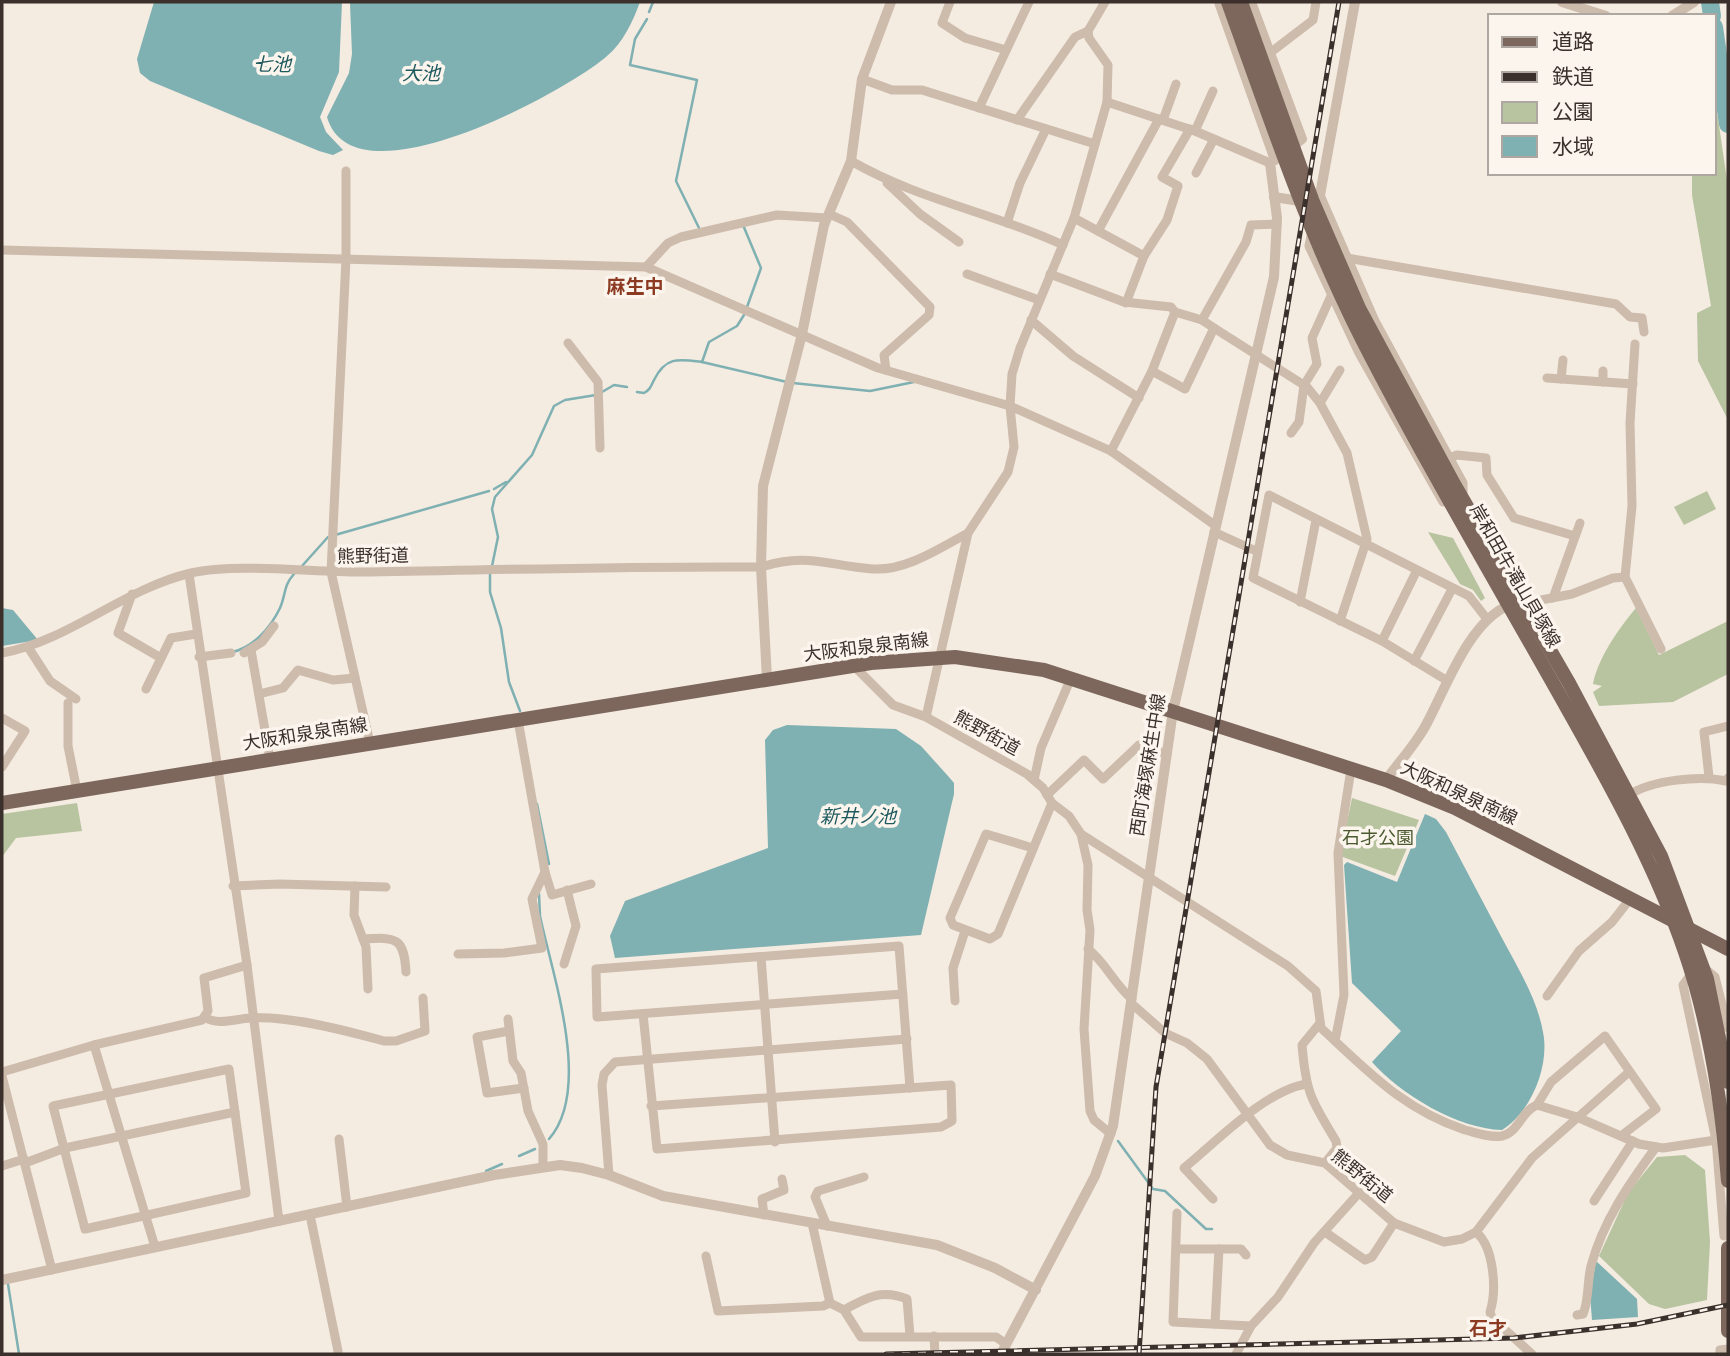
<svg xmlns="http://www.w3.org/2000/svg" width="1730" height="1356" font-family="Commissioner,'Noto Sans JP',sans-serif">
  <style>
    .green { fill: #b8c4a0 }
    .water { fill: #7fb0b2 }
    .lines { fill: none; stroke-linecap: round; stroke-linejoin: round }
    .stream { stroke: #7fb0b2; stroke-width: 2.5 }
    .river { stroke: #7fb0b2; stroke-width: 18 }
    .minor { stroke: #cdbbac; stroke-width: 9 }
    .tertiary { stroke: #cdbbac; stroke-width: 10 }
    .primary { stroke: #7d675c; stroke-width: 14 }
    .rail-casing { stroke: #3b302b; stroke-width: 5 }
    .rail { stroke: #fbf5ee; stroke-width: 2.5; stroke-dasharray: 8; stroke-linecap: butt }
    .labels { text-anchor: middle; stroke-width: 7; stroke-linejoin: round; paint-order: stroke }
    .street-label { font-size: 18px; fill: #3b302b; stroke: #fbf5ee }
    .park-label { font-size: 18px; fill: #4a5a2e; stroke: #fbf5ee }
    .water-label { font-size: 19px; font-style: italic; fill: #1f5a5e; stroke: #fbf5ee }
    .neighbourhood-label { font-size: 19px; font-weight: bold; fill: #8c3b22; stroke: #fbf5ee }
  </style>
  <rect width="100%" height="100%" fill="#f4ebe1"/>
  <g class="green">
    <polygon points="1714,91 1728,187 1727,418 1698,361 1697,313 1711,306 1692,195 1692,173 1714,173"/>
    <polygon points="1707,491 1716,509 1684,525 1674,507"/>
    <polygon points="1428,532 1453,538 1485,598 1481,601 1473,590 1460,584"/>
    <path d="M1636,608L1659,655L1728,621V674L1673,702L1599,706L1593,692L1602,686L1593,684C1598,658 1619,628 1636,608Z"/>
    <polygon points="1352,798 1419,820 1395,876 1340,856"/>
    <polygon points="77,803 82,831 16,838 2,857 2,814"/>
    <polygon points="1685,1155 1705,1170 1710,1242 1707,1300 1665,1309 1649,1304 1599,1256 1628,1193 1657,1157"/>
  </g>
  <g class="water">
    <polygon points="154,2 342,2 339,72 320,117 326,132 343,150 333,155 319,151 150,81 140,73 137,59"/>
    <path d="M347,2H640C633,21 623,43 607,56C566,92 353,208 327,117L349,73L352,54L350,3Z"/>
    <polygon points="2,608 13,610 38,640 2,646"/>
    <polygon points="787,725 896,729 921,746 948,776 954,783 954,794 921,935 615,958 610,936 625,901 768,848 765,740 773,730"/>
    <path d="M1425,814L1436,819L1446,832C1465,868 1484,904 1503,940C1519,970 1537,999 1543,1032C1550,1066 1531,1112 1502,1130C1458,1129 1400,1094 1372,1062L1401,1031L1352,983L1344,865L1347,862L1397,882Z"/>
    <polygon points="1596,1261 1637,1299 1638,1317 1592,1320 1590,1295"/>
  </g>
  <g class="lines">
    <g class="stream">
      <polyline points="649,12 653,2"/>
      <polyline points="647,19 635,39 630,65 697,80 676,181 700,230"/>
      <polyline points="743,225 761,268 747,307"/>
      <polyline points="702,362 787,382"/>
      <polyline points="793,383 870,391 914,382"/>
      <polyline points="602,392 614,385 627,387"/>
      <path d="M637,392L644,393C650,390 651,386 654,380C666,356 679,359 702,362L709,342L737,326L744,315"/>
      <polyline points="494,489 506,482"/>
      <polyline points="335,535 489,491"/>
      <polyline points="302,566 328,537"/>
      <polyline points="492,566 498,537 492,509 495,497 532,455 554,406 565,400 596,395"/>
      <polyline points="490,573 490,592 501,628 509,682 520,711"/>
      <path d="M232,652C253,648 271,627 280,608C286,595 283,586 294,574"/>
      <polyline points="537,804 549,864"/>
      <path d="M539,894L540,916C552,974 593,1089 549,1139"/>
      <polyline points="1118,1141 1153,1189 1165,1191 1206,1229 1212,1229"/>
      <polyline points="519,1156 535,1149"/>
      <polyline points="486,1171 502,1164"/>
      <polyline points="8,1284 19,1354"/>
    </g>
    <g class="river">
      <polyline points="1710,2 1712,16"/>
      <polyline points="1714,27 1728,124"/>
    </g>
    <g class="minor">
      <polyline points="950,2 942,23 965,38 1006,50"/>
      <polyline points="1270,53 1313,20 1316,2"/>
      <polyline points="862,79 892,90 922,90 1095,144"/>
      <polyline points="1107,102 1195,131 1270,163"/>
      <polyline points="979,108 1029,2"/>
      <polyline points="1017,120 1075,37 1088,31"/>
      <polyline points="1163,120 1176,84"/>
      <polyline points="1195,131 1213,91"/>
      <path d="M851,161C921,201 992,212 1063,245"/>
      <polyline points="346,171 346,259 331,572 370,743"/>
      <polyline points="1196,173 1214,139"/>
      <polyline points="887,183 920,214 959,242"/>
      <polyline points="1320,195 1375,321 1463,483 1463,495"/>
      <polyline points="829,214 847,222 930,307 929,315 884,355 886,370"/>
      <polyline points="1074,218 1098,231 1159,119"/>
      <polyline points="1007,223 1020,183 1046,129"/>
      <polyline points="1098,231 1144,256 1126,303"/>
      <polyline points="1312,231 1309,246 1359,353 1443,502"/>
      <polyline points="2,250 646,267 878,368 1010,406 1111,451 1216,526"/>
      <polyline points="1144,256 1167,220 1178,186 1162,177 1190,129"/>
      <polyline points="1347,258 1616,304 1630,317 1642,318 1644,332"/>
      <polyline points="646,267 668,243 681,237 777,215 827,218"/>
      <polyline points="967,274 1039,300"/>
      <polyline points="1050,274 1124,302 1171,307 1175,312 1152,371 1111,451"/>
      <polyline points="1175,312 1202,320 1214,328"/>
      <polyline points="1031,320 1073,356 1139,398"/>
      <polyline points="1202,320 1246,242 1251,225 1277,224"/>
      <polyline points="568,343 598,382 600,448"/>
      <polyline points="1635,344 1630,423 1632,506 1625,577 1661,649"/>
      <polyline points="1152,371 1185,389 1214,328 1307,387 1320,403 1347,453 1367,539 1340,621"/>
      <polyline points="1547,378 1633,384"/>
      <polyline points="1561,379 1563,360"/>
      <polyline points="1603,382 1603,371"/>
      <polyline points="1320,403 1340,370"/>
      <polyline points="1291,433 1299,422 1304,385 1317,364 1312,338 1331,296"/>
      <polyline points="1449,458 1457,455 1486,458 1487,475 1514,518 1575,536"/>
      <polyline points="1214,532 1256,551"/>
      <polyline points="189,574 247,965 279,1221"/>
      <polyline points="132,594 118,633 161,658"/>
      <polyline points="1553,598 1580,523"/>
      <polyline points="1300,602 1316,520"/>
      <polyline points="1521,604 1572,594 1613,578 1625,577"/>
      <polyline points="1382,641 1417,570"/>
      <polyline points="28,647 50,681 76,699"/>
      <polyline points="251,650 270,759"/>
      <path d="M2,653C69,641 123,589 191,573C236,563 310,572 360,572C494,570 627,566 761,567C808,552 828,566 873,569C906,571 940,548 968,533"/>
      <polyline points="244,653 262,642 274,626"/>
      <polyline points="199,657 231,653"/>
      <polyline points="1414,661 1452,589"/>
      <polyline points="854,666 893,705 926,717 1027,774 1043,788 1052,803 1069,816 1081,834 1088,865 1087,910 1090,930 1084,1029 1090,1111 1094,1120 1111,1134"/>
      <polyline points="1446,680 1382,641 1253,578 1269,495 1469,596 1487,619"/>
      <polyline points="146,689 171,638 196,634"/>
      <polyline points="259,694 283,688 298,670 333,680 355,678"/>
      <polyline points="68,703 68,746 77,791"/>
      <polyline points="926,717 968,533 1008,472 1014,447 1010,406 1012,374 1020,348 1074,218 1107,102 1108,65 1089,38 1088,31 1105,2"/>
      <polyline points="2,718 25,731 2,767"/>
      <polyline points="1709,777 1704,732 1728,726"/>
      <polyline points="1034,780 1041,748 1071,678"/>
      <polyline points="1047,795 1084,760 1103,779 1139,745 1167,754"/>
      <path d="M1629,795C1652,780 1700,775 1726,781L1728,778"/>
      <path d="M1081,834L1288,966L1316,991L1321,1028C1368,1071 1402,1109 1465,1130C1477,1133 1489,1138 1502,1136C1519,1132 1521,1111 1537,1105L1577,1117L1639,1144L1663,1148L1716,1140L1683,985L1692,973"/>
      <polyline points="1033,848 986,834 950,918 953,925 990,939 998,934 1052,803"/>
      <polyline points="545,872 552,895 591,884"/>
      <polyline points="233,886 280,884 386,887"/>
      <polyline points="355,886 354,915 366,947 368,989"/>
      <path d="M363,939C396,937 404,937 406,972"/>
      <path d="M1088,949C1106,963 1114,984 1132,999"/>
      <polyline points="458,954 504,953 542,948 532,899 545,872 518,720"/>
      <polyline points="761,957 775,1142"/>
      <polyline points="564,964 576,926 567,890"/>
      <polyline points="1704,968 1715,977 1728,1028"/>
      <polyline points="903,994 597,1017 596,969 899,946 910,1088"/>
      <polyline points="1547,996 1579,951 1612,922 1630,899"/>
      <polyline points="955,1001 953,968 965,931"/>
      <polyline points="1131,1003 1165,1033 1187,1043 1207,1059 1270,1145 1287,1155 1325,1163 1394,1223 1444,1242 1462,1239 1476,1232 1532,1158 1629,1072"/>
      <polyline points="643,1014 657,1149 941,1127 952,1121 951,1085 651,1106"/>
      <path d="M204,1017C219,1026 234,1019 251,1018C288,1015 348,1031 384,1041H396L425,1031L423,998"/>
      <polyline points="508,1019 513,1061 521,1073 528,1111 543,1144 543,1166"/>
      <path d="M1320,1023L1302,1045C1306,1093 1311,1100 1336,1141L1337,1148L1325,1163"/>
      <polyline points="509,1031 477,1037 487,1093 524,1088"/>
      <polyline points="1335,1041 1344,995 1338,853 1351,769"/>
      <polyline points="94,1045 155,1247"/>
      <polygon points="229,1069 246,1193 85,1229 53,1106"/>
      <polyline points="2,1072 94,1045 202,1020 208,1011 204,978 247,965"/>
      <polyline points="2,1076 52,1270"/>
      <polyline points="1537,1105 1551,1082 1605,1036 1656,1109 1621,1136"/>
      <polyline points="339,1139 347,1207"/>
      <polyline points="1719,1139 1716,1140 1724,1236 1728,1236"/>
      <polyline points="25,1163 65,1148 235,1112"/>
      <polyline points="2,1166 24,1159"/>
      <polyline points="609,1175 602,1085 604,1074 615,1062 907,1039"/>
      <path d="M1213,1199L1184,1168C1217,1141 1265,1091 1306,1084"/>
      <polyline points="1594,1201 1633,1141"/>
      <polyline points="1177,1213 1173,1322 1251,1326"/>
      <polyline points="310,1215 338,1351"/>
      <polyline points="764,1215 762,1199 784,1190 782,1179"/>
      <polyline points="827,1226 815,1197 818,1191 864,1177"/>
      <polyline points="1325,1232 1365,1260 1372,1257 1394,1223"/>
      <path d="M1476,1232C1494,1247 1497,1290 1490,1312L1492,1318L1532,1354"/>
      <polyline points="1177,1249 1241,1249 1246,1255"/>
      <polyline points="706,1256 718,1311 823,1306 830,1303 812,1223"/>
      <polyline points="830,1303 844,1310 861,1337 996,1337 1006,1344"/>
      <path d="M844,1310C867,1297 882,1289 907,1299L910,1336"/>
      <path d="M1577,1315L1583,1314C1589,1301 1587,1282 1591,1266C1603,1221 1629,1184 1656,1147"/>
      <polyline points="1215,1324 1219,1249"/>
      <polyline points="934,1336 935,1354"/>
      <polyline points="1236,1354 1251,1326 1278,1297 1314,1243 1358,1194"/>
      <polyline points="1720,1354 1720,1350 1728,1349"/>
    </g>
    <g class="tertiary">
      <polyline points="1219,2 1275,160"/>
      <polyline points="1562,2 1606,16"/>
      <polyline points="1672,16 1694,2"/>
      <polyline points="1320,195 1355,2"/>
      <polyline points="1274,197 1306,202"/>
      <polyline points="767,679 761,567 763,486 802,334 824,225 851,161 862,79 891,2"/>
      <path d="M1386,780C1399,762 1417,743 1427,723C1447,686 1468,623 1509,605"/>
      <polyline points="2,1280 494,1175 560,1165 582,1168 609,1175 663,1196 937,1245 995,1268 1036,1290"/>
      <polyline points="1001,1354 1095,1176 1113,1126 1173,711 1274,277 1277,218 1270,163 1302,139 1251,2"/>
    </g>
    <g class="primary">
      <path d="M1228,2C1269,115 1307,231 1362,339C1426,464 1498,585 1567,708C1611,786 1656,867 1685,952C1710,1025 1722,1105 1728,1181"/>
      <polyline points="1241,2 1313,202 1359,308 1454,484 1569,683 1661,856 1707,979 1728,1082"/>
      <polyline points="2,803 871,663 955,657 1044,670 1386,780 1455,808 1728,949"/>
      <polyline points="1728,1248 1728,1331"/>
    </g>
    <g class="rail-casing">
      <g id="rail">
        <polyline points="886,1354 1514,1338 1637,1324 1728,1305"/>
        <polyline points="1139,1354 1156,1087 1339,2"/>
      </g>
    </g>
    <use href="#rail" class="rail"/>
  </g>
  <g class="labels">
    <g class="street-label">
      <text transform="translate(373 556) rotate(-1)" y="6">熊野街道</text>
      <text transform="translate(1515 576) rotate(60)" y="6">岸和田牛滝山貝塚線</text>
      <text transform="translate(866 647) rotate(-7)" y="6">大阪和泉泉南線</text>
      <text transform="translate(987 733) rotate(29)" y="6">熊野街道</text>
      <text transform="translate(305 734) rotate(-9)" y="6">大阪和泉泉南線</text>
      <text transform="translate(1148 765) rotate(-81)" y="6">西町海塚麻生中線</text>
      <text transform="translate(1459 793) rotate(25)" y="6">大阪和泉泉南線</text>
      <text transform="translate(1362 1176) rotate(39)" y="6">熊野街道</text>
    </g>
    <g class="park-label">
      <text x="1378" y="844">石才公園</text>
    </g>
    <g class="water-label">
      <text x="272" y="71">七池</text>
      <text x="421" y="80">大池</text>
      <text x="858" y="823">新井ノ池</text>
    </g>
    <g class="neighbourhood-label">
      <text x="635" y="293">麻生中</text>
      <text x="1488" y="1335">石才</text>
    </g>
  </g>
  <rect width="1730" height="1356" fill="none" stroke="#3b302b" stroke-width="7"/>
  <rect x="1488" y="14" width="228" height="161" fill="#fbf5ee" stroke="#aea6a0" stroke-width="2"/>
  <rect x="1502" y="37" width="35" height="10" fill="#7d675c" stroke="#aea6a0" stroke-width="2"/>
  <text x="1552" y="49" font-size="21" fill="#3b302b">道路</text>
  <rect x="1502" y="72" width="35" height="10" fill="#3b302b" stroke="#aea6a0" stroke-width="2"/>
  <text x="1552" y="84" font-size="21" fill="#3b302b">鉄道</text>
  <rect x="1502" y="102" width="35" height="21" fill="#b8c4a0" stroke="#aea6a0" stroke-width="2"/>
  <text x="1552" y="119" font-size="21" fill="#3b302b">公園</text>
  <rect x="1502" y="136" width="35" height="21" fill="#7fb0b2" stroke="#aea6a0" stroke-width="2"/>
  <text x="1552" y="154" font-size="21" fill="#3b302b">水域</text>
</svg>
